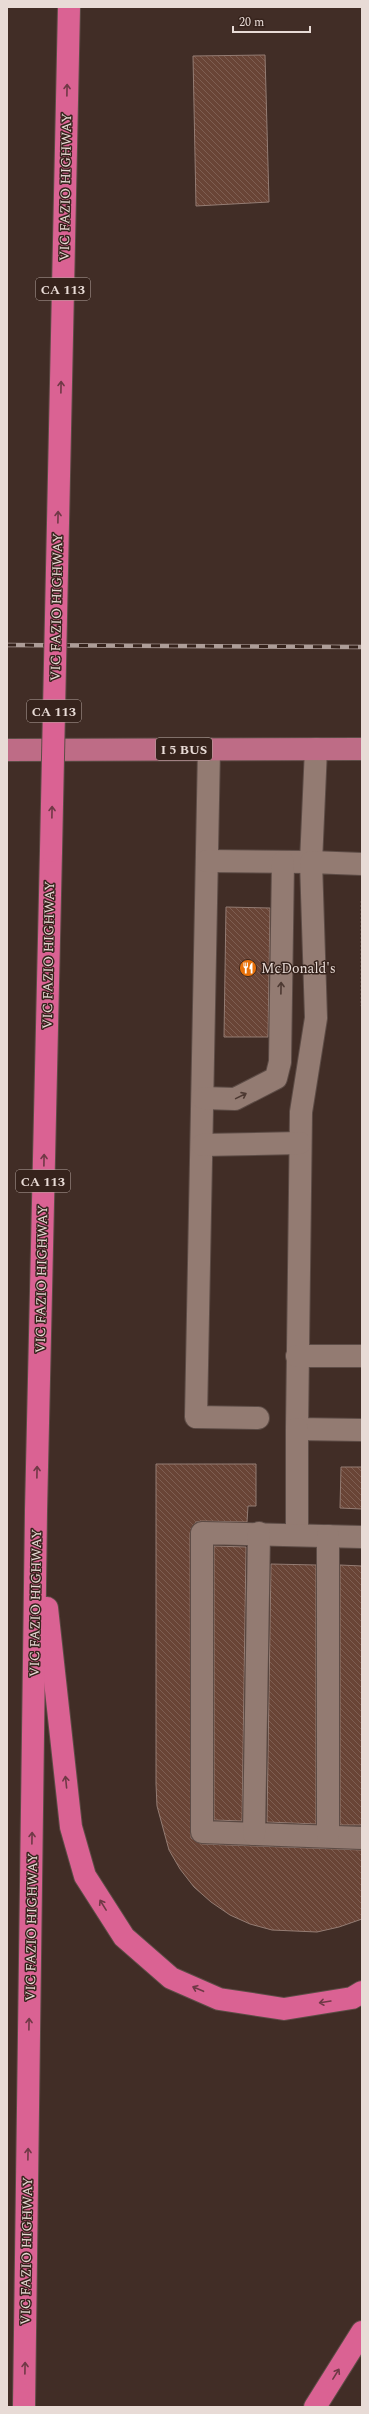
<svg xmlns="http://www.w3.org/2000/svg" width="369" height="2414" font-family="Spectral,serif">
  <style>
    .building { fill: url(#building-back-hatch); stroke: #947c73 }
    .lines { fill: none; stroke-linecap: round; stroke-linejoin: round }
    .minor-casing { stroke: #5d4c46; stroke-width: 24 }
    .major-casing { stroke: #5d4c46; stroke-width: 24 }
    .highway-casing { stroke: #5d4c46; stroke-width: 24 }
    .path { stroke: #8d7d76; stroke-width: 2.5; stroke-dasharray: 2 2; stroke-linecap: butt }
    .minor { stroke: #937b72; stroke-width: 22 }
    .major { stroke: #be6c86; stroke-width: 22 }
    .highway { stroke: #da6293; stroke-width: 22 }
    .rail-casing { stroke: #ad9d98; stroke-width: 4.5 }
    .rail { stroke: #36231c; stroke-width: 3; stroke-dasharray: 9; stroke-linecap: butt }
    .highway-bridge-casing { stroke: #5d4c46; stroke-width: 24; stroke-linecap: butt }
    .highway-bridge { stroke: #da6293; stroke-width: 22 }
    .oneway { stroke: #6f3946 }
    .oneway2 { stroke: #4d3932 }
    .labels { text-anchor: middle; stroke-width: 3; stroke-linejoin: round; paint-order: stroke }
    .shield { fill: #36231c; stroke: #b3a49e; stroke-width: 1 }
    .shield-label { font-size: 13px; font-weight: bold; fill: #e8dbd6 }
    .street-label { font-size: 14px; fill: #e8dbd6; stroke: #36231c }
    .poi-label { font-size: 14px; fill: #e8dbd6; stroke: #36231c; text-anchor: start }
  </style>
  <defs>
    <pattern id="building-back-hatch" width="6" height="6" patternUnits="userSpaceOnUse"><rect width="6" height="6" fill="#694436"/><path d="M-1 5l2 2M0 0l6 6M5-1l2 2" fill="none" stroke="#7e5e52"/></pattern>
  </defs>
  <rect width="100%" height="100%" fill="#412d26"/>
  <g class="building">
    <polygon points="265,55 269,202 196,206 193,56"/>
    <polygon points="226,907 270,908 268,1037 224,1037"/>
    <polygon points="156,1464 256,1464 256,1506 248,1506 247,1522 202,1521 196,1522 190,1533 191,1838 202,1844 362,1850 362,1919 339,1927 317,1932 272,1930 250,1924 230,1915 211,1902 194,1887 180,1869 169,1850 157,1806 156,1784"/>
    <polygon points="341,1467 362,1467 362,1509 340,1508"/>
    <polygon points="214,1546 246,1547 242,1821 214,1820"/>
    <polygon points="271,1564 316,1565 316,1824 267,1822"/>
    <polygon points="340,1565 362,1566 362,1825 340,1825"/>
  </g>
  <g class="lines">
    <g class="minor-casing">
      <g id="minor">
        <polyline points="209,749 196,1417 258,1418"/>
        <polyline points="207,861 311,862 316,749"/>
        <polyline points="362,864 311,862 316,1018 301,1112 297,1429 362,1430"/>
        <polyline points="203,1098 235,1099 276,1078 280,1062 283,862"/>
        <polyline points="202,1145 300,1143"/>
        <polyline points="297,1356 362,1356"/>
        <polyline points="297,1429 297,1534"/>
        <polyline points="362,1537 202,1533 202,1832 362,1838"/>
        <polyline points="254,1834 259,1533"/>
        <polyline points="328,1836 328,1536"/>
      </g>
    </g>
    <g class="major-casing">
      <polyline id="major" points="7,750 362,749"/>
    </g>
    <g class="highway-casing">
      <g id="highway">
        <polyline points="57,570 69,7"/>
        <polyline points="47,1608 71,1827 85,1876 124,1937 171,1978 219,1999 284,2009 352,1998 362,1992"/>
        <polyline points="24,2407 36,1511 51,851"/>
        <polyline points="315,2407 362,2332"/>
      </g>
    </g>
    <polyline class="path" points="362,901 362,1006"/>
    <use href="#minor" class="minor"/>
    <use href="#major" class="major"/>
    <use href="#highway" class="highway"/>
    <g class="rail-casing">
      <polyline id="rail" points="7,645 362,647"/>
    </g>
    <use href="#rail" class="rail"/>
    <g class="highway-bridge-casing">
      <polyline id="highway-bridge" points="51,851 57,570"/>
    </g>
    <use href="#highway-bridge" class="highway-bridge"/>
  </g>
  <defs><path id="oneway-shaft" d="M-6 0H5M1.5-3L5.5 0L1.5 3" fill="none" stroke-width="1.6" stroke-linecap="round" stroke-linejoin="round"/></defs>
  <g class="oneway">
    <use href="#oneway-shaft" transform="translate(67 90) rotate(-89)"/>
    <use href="#oneway-shaft" transform="translate(61 387) rotate(-89)"/>
    <use href="#oneway-shaft" transform="translate(58 517) rotate(-89)"/>
    <use href="#oneway-shaft" transform="translate(52 812) rotate(-89)"/>
    <use href="#oneway-shaft" transform="translate(44 1160) rotate(-89)"/>
    <use href="#oneway-shaft" transform="translate(37 1472) rotate(-89)"/>
    <use href="#oneway-shaft" transform="translate(66 1782) rotate(-96)"/>
    <use href="#oneway-shaft" transform="translate(32 1838) rotate(-89)"/>
    <use href="#oneway-shaft" transform="translate(103 1905) rotate(-122)"/>
    <use href="#oneway-shaft" transform="translate(198 1989) rotate(-157)"/>
    <use href="#oneway-shaft" transform="translate(325 2002) rotate(171)"/>
    <use href="#oneway-shaft" transform="translate(29 2024) rotate(-89)"/>
    <use href="#oneway-shaft" transform="translate(28 2154) rotate(-89)"/>
    <use href="#oneway-shaft" transform="translate(25 2368) rotate(-89)"/>
    <use href="#oneway-shaft" transform="translate(336 2374) rotate(-58)"/>
  </g>
  <g class="oneway2">
    <use href="#oneway-shaft" transform="translate(281 988) rotate(-89)"/>
    <use href="#oneway-shaft" transform="translate(241 1096) rotate(-26)"/>
  </g>
  <defs>
    <g id="restaurant-disc" transform="scale(0.9)"><circle r="9.5" fill="#e8710a" stroke="#36231c"/><path d="M-5-6h1v4h1v-4h1v4h1v-4h1v5L-1.5 .5V6h-2V.5L-5-1ZM5-6V6H3V1.5H1.5Q1.5-4 5-6Z" fill="#fff"/></g>
  </defs>
  <g fill-rule="evenodd">
    <use href="#restaurant-disc" x="248" y="968"/>
  </g>
  <g class="labels">
    <g class="shield">
      <rect x="36" y="278" width="54" height="22" rx="3"/>
      <rect x="27" y="700" width="54" height="22" rx="3"/>
      <rect x="156" y="738" width="56" height="22" rx="3"/>
      <rect x="16" y="1170" width="54" height="22" rx="3"/>
    </g>
    <g class="shield-label">
      <text x="63" y="294">CA 113</text>
      <text x="54" y="716">CA 113</text>
      <text x="184" y="754">I 5 BUS</text>
      <text x="43" y="1186">CA 113</text>
    </g>
    <g class="street-label">
      <text transform="translate(65 187) rotate(-89)" y="5">VIC FAZIO HIGHWAY</text>
      <text transform="translate(56 607) rotate(-89)" y="5">VIC FAZIO HIGHWAY</text>
      <text transform="translate(48 955) rotate(-89)" y="5">VIC FAZIO HIGHWAY</text>
      <text transform="translate(41 1279) rotate(-89)" y="5">VIC FAZIO HIGHWAY</text>
      <text transform="translate(35 1603) rotate(-89)" y="5">VIC FAZIO HIGHWAY</text>
      <text transform="translate(31 1927) rotate(-89)" y="5">VIC FAZIO HIGHWAY</text>
      <text transform="translate(26 2251) rotate(-89)" y="5">VIC FAZIO HIGHWAY</text>
    </g>
    <g class="poi-label">
      <text x="261" y="973">McDonald's</text>
    </g>
  </g>
  <rect width="369" height="2414" fill="none" stroke="#e8dbd6" stroke-width="16"/>
  <path d="M233 26v6h77v-6" fill="none" stroke="#e8dbd6" stroke-width="2"/>
  <text x="239" y="26" font-size="12" fill="#e8dbd6" stroke="#36231c" stroke-width="3" paint-order="stroke">20 m</text>
</svg>
